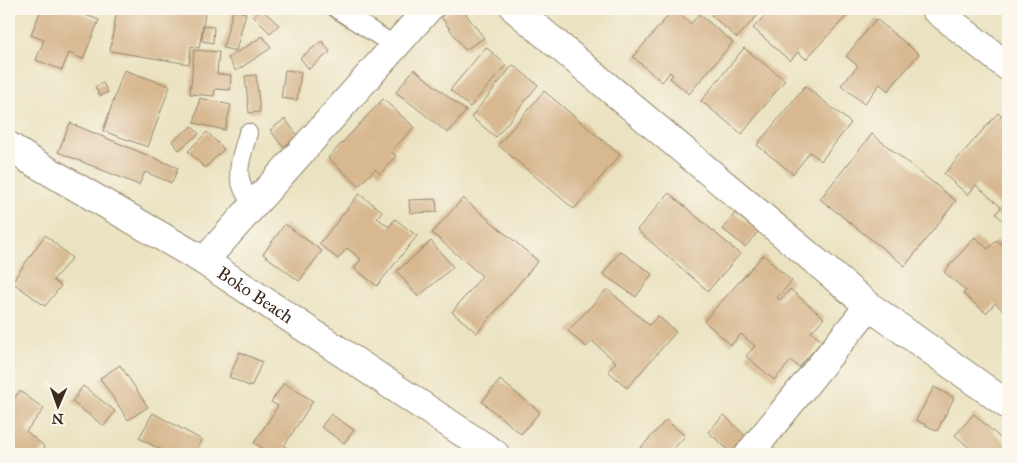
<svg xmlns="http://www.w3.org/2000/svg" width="1017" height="463" font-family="'IM FELL Great Primer',serif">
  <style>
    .building { fill: #d7b890 }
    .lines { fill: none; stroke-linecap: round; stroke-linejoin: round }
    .service-casing { stroke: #92866f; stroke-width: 20 }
    .minor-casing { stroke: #92866f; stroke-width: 30 }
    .service { stroke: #fff; stroke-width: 18 }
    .minor { stroke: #fff; stroke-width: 28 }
    .labels { text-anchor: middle; stroke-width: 5; stroke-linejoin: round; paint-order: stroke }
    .street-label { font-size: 18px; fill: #3b2a1e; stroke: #fbf7ec }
  </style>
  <rect width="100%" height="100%" fill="#fbf7ec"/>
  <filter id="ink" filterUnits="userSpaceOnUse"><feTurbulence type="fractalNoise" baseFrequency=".02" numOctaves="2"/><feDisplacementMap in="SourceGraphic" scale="10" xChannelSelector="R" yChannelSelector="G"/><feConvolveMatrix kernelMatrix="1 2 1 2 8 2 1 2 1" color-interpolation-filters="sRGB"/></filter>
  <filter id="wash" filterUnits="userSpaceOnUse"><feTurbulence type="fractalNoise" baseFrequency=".0096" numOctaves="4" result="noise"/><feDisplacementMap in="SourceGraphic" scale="20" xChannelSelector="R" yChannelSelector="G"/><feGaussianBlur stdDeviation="1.12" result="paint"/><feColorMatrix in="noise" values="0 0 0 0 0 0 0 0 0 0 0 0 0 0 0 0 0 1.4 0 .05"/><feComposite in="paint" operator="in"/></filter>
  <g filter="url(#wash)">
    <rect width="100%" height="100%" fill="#eae2c0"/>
    <g id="blocks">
      <g class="building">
        <polygon points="41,9 69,9 99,20 83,59 69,53 62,70 36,60 44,40 31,35"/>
        <polygon points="117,9 206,9 199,48 191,46 189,64 110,51"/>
        <polygon points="261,9 279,25 270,33 253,16"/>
        <polygon points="452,9 462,9 484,38 465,50 441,17"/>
        <polygon points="674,9 691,24 699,14 733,42 689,94 670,78 673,75 670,72 662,82 633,57"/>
        <polygon points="716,9 763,9 737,38 711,15"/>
        <polygon points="771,9 776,14 781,9 853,9 806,59 798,52 790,61 753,28"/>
        <polygon points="233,10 246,13 236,51 223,48"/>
        <polygon points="876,19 919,54 888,91 880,84 864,104 841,85 858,66 846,56"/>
        <polygon points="203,26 214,27 213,43 202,41"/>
        <polygon points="263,36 271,48 236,71 228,58"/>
        <polygon points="322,41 330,52 309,69 300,58"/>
        <polygon points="486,47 506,65 470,107 450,90"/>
        <polygon points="744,48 785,80 742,134 701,101"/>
        <polygon points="194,50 219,52 217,74 231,75 230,90 215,89 214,96 190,94"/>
        <polygon points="513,65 538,85 496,137 471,117"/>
        <polygon points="414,69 466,111 448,133 396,92"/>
        <polygon points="124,70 170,86 148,147 103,131"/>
        <polygon points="285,70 301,72 297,100 281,98"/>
        <polygon points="256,75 260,112 249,113 245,76"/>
        <polygon points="103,83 108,92 100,96 95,87"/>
        <polygon points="805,86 851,123 821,161 810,152 793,174 757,145"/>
        <polygon points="544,91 620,155 574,209 498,145"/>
        <polygon points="200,98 231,105 225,130 194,123"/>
        <polygon points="383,99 414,127 391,152 396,156 380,174 375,169 359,186 328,158"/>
        <polygon points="998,113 1008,121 1008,225 996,214 1001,207 976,185 968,195 944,174"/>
        <polygon points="285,119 298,136 283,147 270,130"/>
        <polygon points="70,123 178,168 172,183 145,172 139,185 58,152"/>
        <polygon points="192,126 199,134 179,150 172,141"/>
        <polygon points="207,132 224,149 205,168 188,151"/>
        <polygon points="872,134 956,201 905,266 820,199"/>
        <polygon points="669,193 740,254 708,291 637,230"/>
        <polygon points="359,194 382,211 377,218 389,227 395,219 417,236 377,286 354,268 361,259 347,248 338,259 319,244"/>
        <polygon points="463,198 538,261 477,333 452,312 482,276 432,233"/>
        <polygon points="436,199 437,212 410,213 409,200"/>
        <polygon points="735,213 758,232 745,247 723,229"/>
        <polygon points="285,224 322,251 299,281 263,254"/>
        <polygon points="45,235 72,258 53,280 61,286 45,306 12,282"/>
        <polygon points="975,237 988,249 997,240 1008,250 1008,315 995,303 986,313 963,294 966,291 944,272"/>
        <polygon points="431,241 453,267 418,297 397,271"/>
        <polygon points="620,251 652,274 636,297 603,274"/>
        <polygon points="763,255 792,281 777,298 780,300 790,289 824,318 811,332 822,341 799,367 791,361 774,380 746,356 755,346 741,334 731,345 704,321"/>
        <polygon points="607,289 649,325 658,316 676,332 627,388 608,371 616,362 592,341 586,347 568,331"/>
        <polygon points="240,352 262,362 251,387 229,377"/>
        <polygon points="120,365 148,407 128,420 100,378"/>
        <polygon points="500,380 540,412 521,434 482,402"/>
        <polygon points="284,383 313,401 284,446 294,452 293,454 272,454 254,443 278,406 271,402"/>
        <polygon points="83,386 115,411 104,426 72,402"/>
        <polygon points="934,387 954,398 937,431 916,420"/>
        <polygon points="20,391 44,409 26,431 45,447 39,454 9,454 9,405"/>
        <polygon points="153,413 202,440 194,454 169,454 139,438"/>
        <polygon points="331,414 354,430 344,443 321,427"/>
        <polygon points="974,414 1008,445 1008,454 976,454 955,435"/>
        <polygon points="724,415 751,441 738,454 733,454 708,432"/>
        <polygon points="666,420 685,436 669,454 635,454"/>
      </g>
    </g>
  </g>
  <g filter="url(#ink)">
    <use href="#blocks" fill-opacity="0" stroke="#92866f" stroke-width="1"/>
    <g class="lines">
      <g class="service-casing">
        <g id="service">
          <polyline points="337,9 395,46"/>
          <path d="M248,133C239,166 232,176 253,206"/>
        </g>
      </g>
      <g class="minor-casing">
        <g id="minor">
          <polyline points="515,9 869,306 1008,405"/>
          <polyline points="935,9 1008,67"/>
          <path id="s1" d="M9,146L28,159L204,261L495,454"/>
          <polyline points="204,261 428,9"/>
          <polyline points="749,454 869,306"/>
        </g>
      </g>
      <use href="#service" class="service"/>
      <use href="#minor" class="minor"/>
    </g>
  </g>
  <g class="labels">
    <g class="street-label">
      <text dy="6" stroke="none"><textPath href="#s1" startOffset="288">Boko Beach</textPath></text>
    </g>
  </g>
  <rect width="1017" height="463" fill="none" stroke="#fbf7ec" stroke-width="30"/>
  <g transform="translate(58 406) rotate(182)" stroke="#fbf7ec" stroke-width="4" paint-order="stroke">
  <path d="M0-4L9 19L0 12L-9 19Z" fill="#3b2a1e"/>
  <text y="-8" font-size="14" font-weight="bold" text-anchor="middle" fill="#3b2a1e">N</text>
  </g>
</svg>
